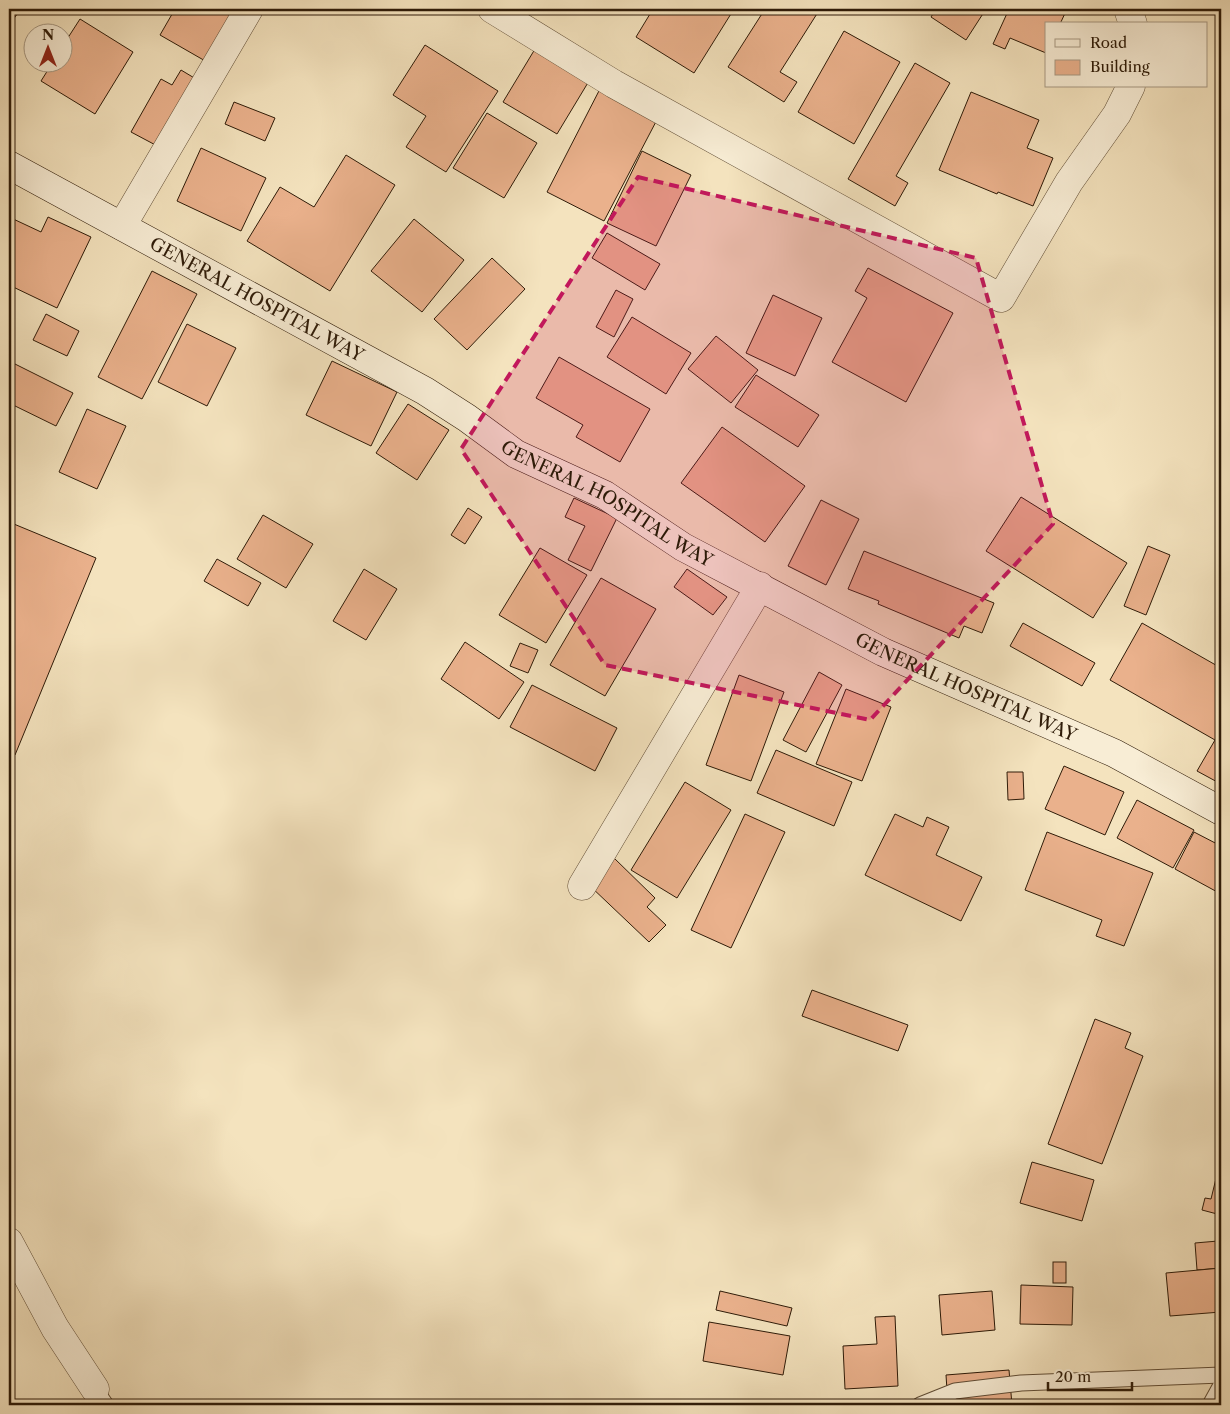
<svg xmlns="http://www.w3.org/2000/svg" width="1230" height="1414" font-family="'Libre Caslon Text',serif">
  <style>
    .building { fill: #eab18c; stroke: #2e1b08 }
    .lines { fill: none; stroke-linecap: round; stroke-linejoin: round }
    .lane-casing { stroke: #604d36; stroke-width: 17 }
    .street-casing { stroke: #604d36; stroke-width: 29 }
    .secondary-casing { stroke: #2e1b08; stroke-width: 29 }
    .lane { stroke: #f8edd5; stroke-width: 15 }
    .street { stroke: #f8edd5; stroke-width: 28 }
    .secondary { stroke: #f8edd5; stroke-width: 28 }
    .marked { fill: #c2185b; fill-opacity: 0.2; stroke: #c2185b; stroke-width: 4; stroke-dasharray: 10 6; stroke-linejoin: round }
    .labels { text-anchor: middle; stroke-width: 4; stroke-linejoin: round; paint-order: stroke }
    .street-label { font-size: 18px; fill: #2e1b08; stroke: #f8edd5 }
  </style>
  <rect width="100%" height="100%" fill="#f4e3be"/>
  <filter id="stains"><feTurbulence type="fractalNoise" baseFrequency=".004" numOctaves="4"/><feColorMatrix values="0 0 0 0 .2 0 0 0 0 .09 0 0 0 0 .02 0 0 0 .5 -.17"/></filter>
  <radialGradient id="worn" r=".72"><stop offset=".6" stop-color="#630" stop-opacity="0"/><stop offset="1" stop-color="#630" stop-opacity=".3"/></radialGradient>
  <g class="building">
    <polygon points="9,9 21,9 9,25"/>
    <polygon points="175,9 247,9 214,66 160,35"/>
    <polygon points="653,9 734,9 694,73 636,37"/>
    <polygon points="765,9 820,9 780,72 797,82 784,102 728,67"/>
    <polygon points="936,9 986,9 966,40 931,17"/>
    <polygon points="1009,9 1067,9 1060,24 1046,24 1046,53 1010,38 1005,49 993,44"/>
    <polygon points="80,19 133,52 95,114 41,81 53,62 62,62 62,47"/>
    <polygon points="844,31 900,62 854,144 798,112"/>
    <polygon points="538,44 592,76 557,134 503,102"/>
    <polygon points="425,45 498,91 446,172 406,147 426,116 393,95"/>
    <polygon points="915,63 950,83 896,176 908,183 895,206 848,179"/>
    <polygon points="181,70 201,82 163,149 131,132 161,79 172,85"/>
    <polygon points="602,85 660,114 604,221 547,192"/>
    <polygon points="971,92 1039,120 1027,148 1053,158 1033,206 998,192 997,194 939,170"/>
    <polygon points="234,102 275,118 265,141 225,124"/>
    <polygon points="487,113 537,143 504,198 453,168"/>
    <polygon points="201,148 266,178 241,231 177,201"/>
    <polygon points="642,151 691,175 656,246 607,223"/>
    <polygon points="346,155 395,185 330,291 247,241 280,187 314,207"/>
    <polygon points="9,217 41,232 48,217 91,237 57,308 9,285"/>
    <polygon points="414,219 464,260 422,312 371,271"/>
    <polygon points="607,233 660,264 645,290 592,258"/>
    <polygon points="492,258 525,289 467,350 434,319"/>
    <polygon points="868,268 953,313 906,402 832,362 867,298 855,291"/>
    <polygon points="152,271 197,294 142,399 98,377"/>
    <polygon points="616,290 633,299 614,337 596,327"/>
    <polygon points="773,295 822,318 795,376 746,353"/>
    <polygon points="46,314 79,331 67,356 33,340"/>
    <polygon points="632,317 691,353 666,394 607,357"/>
    <polygon points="187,324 236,348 207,406 158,382"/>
    <polygon points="716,336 758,370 731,403 688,369"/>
    <polygon points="559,357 650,409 620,462 576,437 583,425 536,398"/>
    <polygon points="9,361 73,393 56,426 9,403"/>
    <polygon points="332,361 397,392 371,446 306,415"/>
    <polygon points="756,375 819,415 798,447 735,407"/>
    <polygon points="408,404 449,430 417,480 376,453"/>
    <polygon points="87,409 126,426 97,489 59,472"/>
    <polygon points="722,427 805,486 765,542 681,483"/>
    <polygon points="1021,497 1127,563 1093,618 986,551"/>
    <polygon points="574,498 617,518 591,571 568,560 585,526 565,517"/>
    <polygon points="821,500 859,519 826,585 788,566"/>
    <polygon points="468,508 482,517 465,544 451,535"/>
    <polygon points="263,515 313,544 286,588 237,559"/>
    <polygon points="9,522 96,558 15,755 9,753"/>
    <polygon points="1221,534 1221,563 1216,562"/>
    <polygon points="1148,546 1170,555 1146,615 1124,606"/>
    <polygon points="540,548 587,575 546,643 499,615"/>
    <polygon points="864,551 994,603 982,633 964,626 959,638 878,604 879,601 848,589"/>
    <polygon points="217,559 261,583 248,606 204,581"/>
    <polygon points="364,569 397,589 366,640 333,621"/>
    <polygon points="687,569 727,597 713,615 674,587"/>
    <polygon points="601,578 656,609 605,696 550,665"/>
    <polygon points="1023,623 1095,663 1082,686 1010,646"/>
    <polygon points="1142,623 1221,668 1221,784 1197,771 1215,740 1110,680"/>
    <polygon points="465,642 524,682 499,719 441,679"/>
    <polygon points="520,643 538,650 528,673 510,666"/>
    <polygon points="819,672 842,685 806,752 783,740"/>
    <polygon points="739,675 784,692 751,781 706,765"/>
    <polygon points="532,685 617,728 595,771 510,727"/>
    <polygon points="846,689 891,707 862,781 816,764"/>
    <polygon points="776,750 852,782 834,826 757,793"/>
    <polygon points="1064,766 1124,792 1105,835 1045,809"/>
    <polygon points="1007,772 1023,772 1024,799 1008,800"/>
    <polygon points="685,782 731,810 677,898 631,870"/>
    <polygon points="1137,800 1194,830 1173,868 1117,838"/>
    <polygon points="745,814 785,832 731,948 691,930"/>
    <polygon points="895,814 923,827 927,817 949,827 936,855 982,877 961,921 865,875"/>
    <polygon points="1047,832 1153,873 1124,946 1096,936 1102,920 1025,890"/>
    <polygon points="1194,832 1221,846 1221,894 1175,869"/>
    <polygon points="614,858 655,898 647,907 666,925 649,942 589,885"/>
    <polygon points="812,990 908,1025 898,1051 802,1016"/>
    <polygon points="1095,1019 1131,1033 1125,1048 1143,1056 1102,1164 1048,1144"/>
    <polygon points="1221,1158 1221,1215 1202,1210 1205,1198 1211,1199"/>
    <polygon points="1032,1162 1094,1180 1082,1221 1020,1203"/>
    <polygon points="1218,1241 1221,1268 1197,1270 1195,1243"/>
    <rect x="1053" y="1262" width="13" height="21"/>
    <polygon points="1221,1268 1221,1312 1170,1316 1166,1273"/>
    <polygon points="1021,1285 1073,1287 1072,1325 1020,1324"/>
    <polygon points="720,1291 792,1308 787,1326 716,1310"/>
    <polygon points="992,1291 995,1330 942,1335 939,1295"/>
    <polygon points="895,1316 898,1386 845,1389 843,1346 877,1344 875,1317"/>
    <polygon points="709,1322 790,1336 783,1375 703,1361"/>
    <polygon points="1009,1370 1012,1405 948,1405 946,1375"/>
  </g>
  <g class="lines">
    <g class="lane-casing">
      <g id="lane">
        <polyline points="95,1389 106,1405"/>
        <polyline points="920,1405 955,1391 1021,1383 1221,1375"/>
        <polyline points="1210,1405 1221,1385"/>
      </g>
    </g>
    <g class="street-casing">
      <g id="street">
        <polyline points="492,9 614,84 1001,298 1069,182 1117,114 1131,86"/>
        <polyline points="1128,9 1133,24"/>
        <polyline points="122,226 249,9"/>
        <polyline points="582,886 760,586"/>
        <polyline points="9,1242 55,1328 95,1389"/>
      </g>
    </g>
    <g class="secondary-casing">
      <g id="secondary">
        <path id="s1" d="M9,165L425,391L467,418L516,454L605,495L683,547L883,652L1114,753L1221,811"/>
      </g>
    </g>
    <use href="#lane" class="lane"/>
    <use href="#street" class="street"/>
    <use href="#secondary" class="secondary"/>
  </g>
  <path class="marked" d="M638,177L976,258L1053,524L870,720L605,665L461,449Z"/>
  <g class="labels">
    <g class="street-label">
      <text dy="6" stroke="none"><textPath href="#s1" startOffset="282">GENERAL HOSPITAL WAY</textPath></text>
      <text dy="6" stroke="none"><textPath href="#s1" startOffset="688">GENERAL HOSPITAL WAY</textPath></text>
      <text dy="6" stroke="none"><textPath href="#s1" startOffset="1092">GENERAL HOSPITAL WAY</textPath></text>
    </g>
  </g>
  <rect width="1230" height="1414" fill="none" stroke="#f4e3be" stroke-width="30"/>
  <rect x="10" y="10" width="1210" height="1394" fill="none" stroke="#2e1b08" stroke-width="2.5"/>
  <rect x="15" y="15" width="1200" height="1384" fill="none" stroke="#2e1b08"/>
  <rect x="1045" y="22" width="162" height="65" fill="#f8edd5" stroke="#a79983"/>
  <rect x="1055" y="39" width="25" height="8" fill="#f8edd5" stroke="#a79983"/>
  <text x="1090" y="48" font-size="15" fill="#2e1b08">Road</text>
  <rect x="1055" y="60" width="25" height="15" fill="#eab18c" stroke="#a79983"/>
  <text x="1090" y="72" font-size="15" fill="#2e1b08">Building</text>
  <g transform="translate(48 48)"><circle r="24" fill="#f8edd5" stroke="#a79983"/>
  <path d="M0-4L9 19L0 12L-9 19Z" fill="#8f2418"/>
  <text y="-8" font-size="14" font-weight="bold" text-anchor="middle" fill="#2e1b08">N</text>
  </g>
  <path d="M1048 1382v8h84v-8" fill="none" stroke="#2e1b08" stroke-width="2.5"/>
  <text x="1055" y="1382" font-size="15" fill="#2e1b08" stroke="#f8edd5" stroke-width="4" paint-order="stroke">20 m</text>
  <rect width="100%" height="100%" filter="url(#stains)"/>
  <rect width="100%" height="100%" fill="url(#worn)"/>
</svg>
